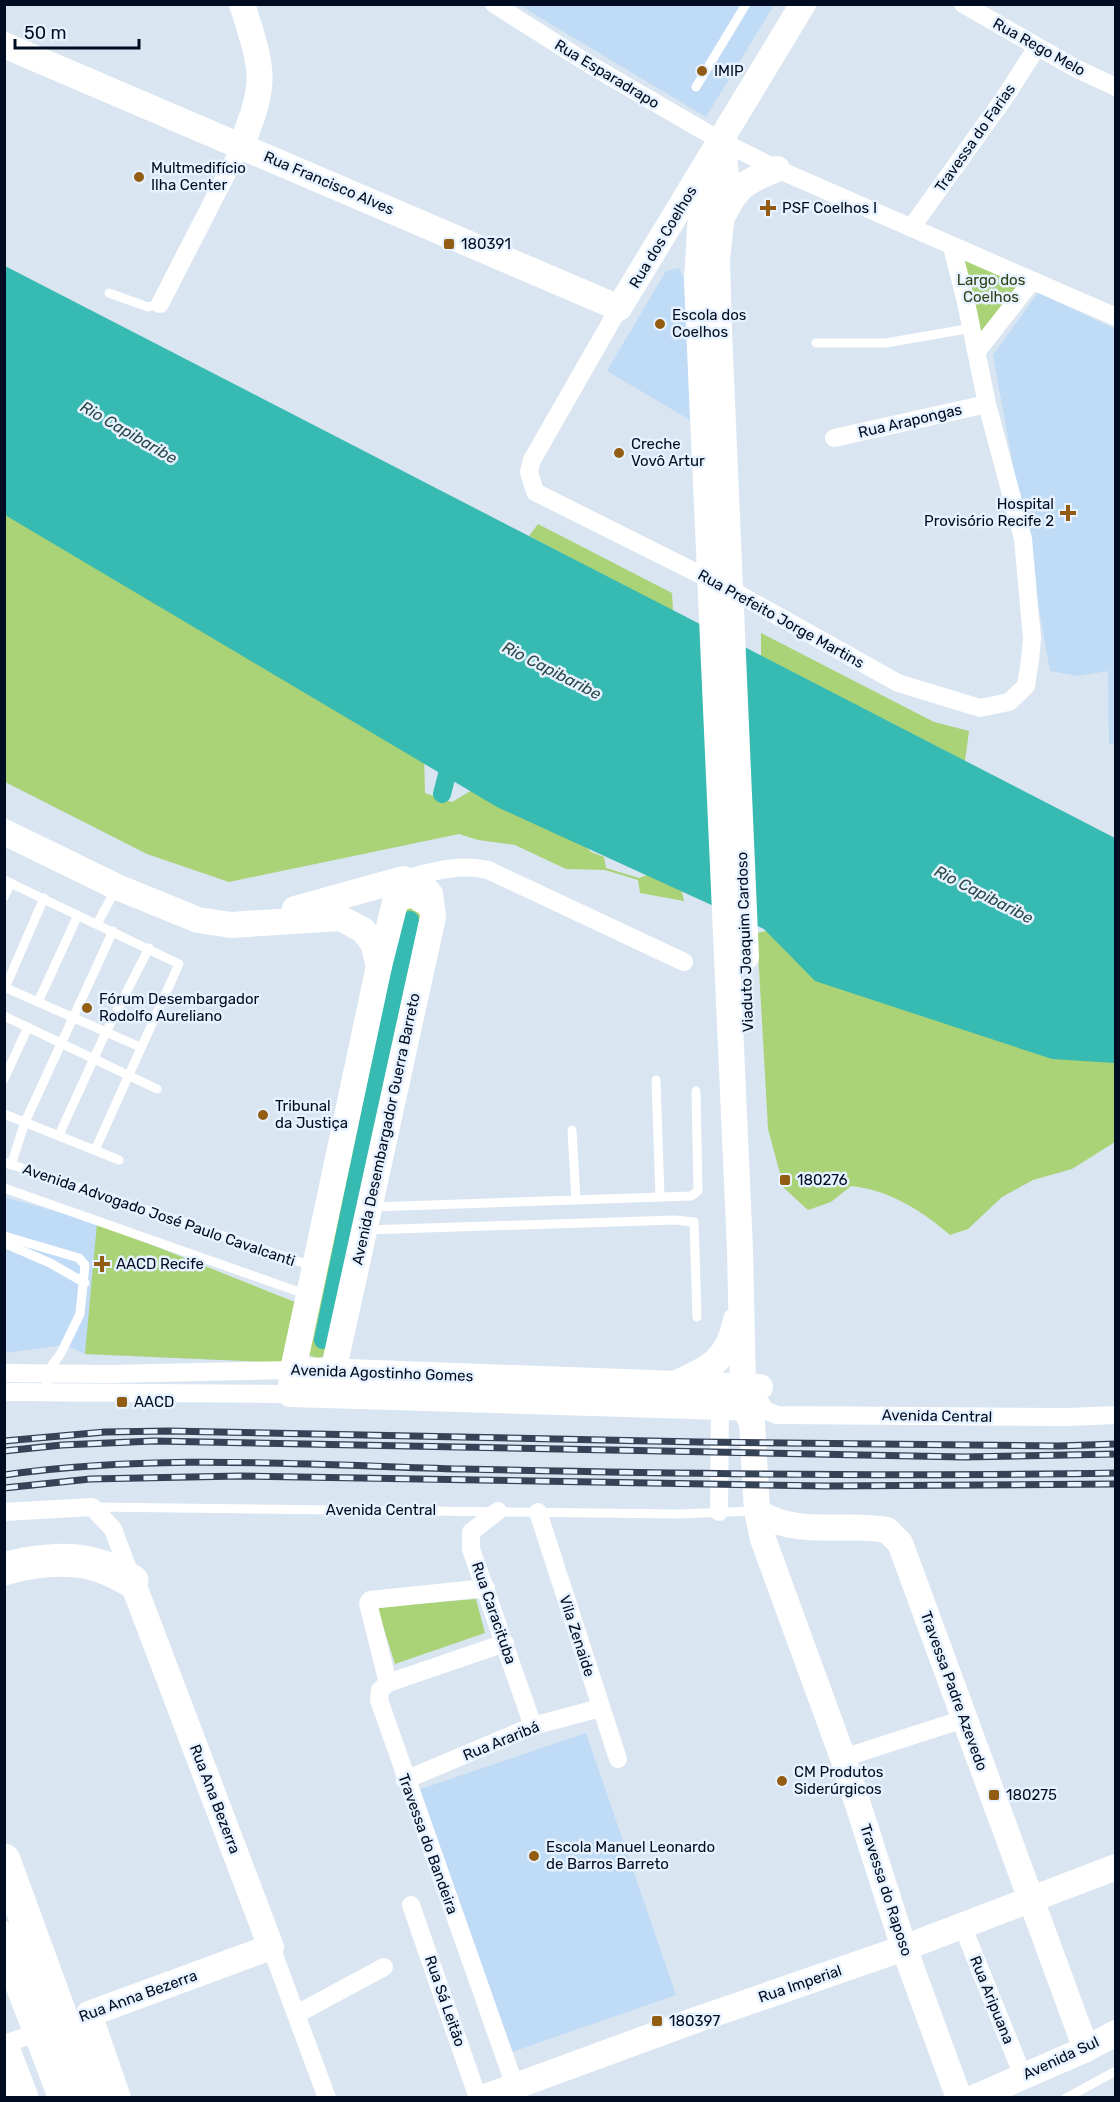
<svg xmlns="http://www.w3.org/2000/svg" width="1120" height="2102" font-family="Rubik,sans-serif">
  <style>
    .built { fill: #c0dbf6 }
    .green { fill: #aad277 }
    .water { fill: #36bab1 }
    .lines { fill: none; stroke-linecap: round; stroke-linejoin: round }
    .canal { stroke: #36bab1; stroke-width: 18 }
    .lane { stroke: #fff; stroke-width: 9 }
    .street { stroke: #fff; stroke-width: 18 }
    .secondary { stroke: #fff; stroke-width: 26 }
    .highway { stroke: #fff; stroke-width: 33 }
    .rail-casing { stroke: #364255; stroke-width: 7 }
    .rail { stroke: #e6f2ff; stroke-width: 4.5; stroke-dasharray: 14; stroke-linecap: butt }
    .poi-dot { fill: #925d12; stroke: #e6f2ff; stroke-width: 2 }
    .labels { text-anchor: middle; stroke-width: 5; stroke-linejoin: round; paint-order: stroke }
    .street-label { font-size: 15px; fill: #000c21; stroke: #e6f2ff }
    .poi-label { font-size: 15px; fill: #000c21; stroke: #e6f2ff; text-anchor: start }
    .park-label { font-size: 15px; fill: #304117; stroke: #e6f2ff }
    .water-label { font-size: 16px; font-style: italic; fill: #2c4845; stroke: #e6f2ff }
  </style>
  <rect width="100%" height="100%" fill="#d9e5f1"/>
  <g class="built">
    <polygon points="519,5 774,5 706,117"/>
    <polygon points="679,268 684,278 690,420 607,371 666,271"/>
    <polygon points="1038,293 1115,329 1115,745 1109,744 1108,671 1078,676 1050,671 993,355"/>
    <polygon points="4,1197 97,1223 290,1363 85,1354 65,1345 5,1353"/>
    <polygon points="586,1733 676,1995 512,2052 418,1790"/>
  </g>
  <g class="green">
    <polygon points="964,250 1027,279 981,343 961,267"/>
    <polygon points="4,494 424,755 425,793 452,802 474,789 579,839 591,852 604,857 606,868 639,878 653,873 681,887 684,901 640,893 638,880 605,870 566,869 515,845 478,840 459,834 229,882 147,854 5,782"/>
    <polygon points="538,524 672,593 673,611 529,536"/>
    <polygon points="761,633 934,722 969,731 965,761 761,656"/>
    <path d="M402,904L427,915L334,1349C321,1360 316,1360 302,1351Z"/>
    <path d="M771,930L1115,1048V1142L1072,1169L1033,1180L1002,1197L968,1229L950,1235C921,1210 889,1190 851,1186L831,1202L808,1210L784,1188L768,1129L757,933Z"/>
    <polygon points="97,1223 300,1304 290,1363 85,1354"/>
    <polygon points="476,1599 485,1633 395,1664 377,1607"/>
  </g>
  <polygon class="water" points="5,266 1115,838 1115,1063 1052,1059 815,981 764,929 497,807 5,515"/>
  <g class="lines">
    <g class="canal">
      <polyline points="442,794 452,755"/>
      <polyline points="323,1340 410,920"/>
    </g>
    <g class="lane">
      <polyline points="696,87 746,4"/>
      <polyline points="109,293 148,307 160,304"/>
      <polyline points="816,343 886,343 972,328"/>
      <polyline points="4,880 179,964 95,1150"/>
      <polyline points="4,897 11,883"/>
      <polyline points="97,924 116,889"/>
      <polyline points="4,987 140,1047"/>
      <polyline points="5,988 44,898"/>
      <polyline points="38,1002 78,915"/>
      <polyline points="4,1016 157,1089"/>
      <polyline points="4,1079 28,1027"/>
      <polyline points="656,1080 660,1197"/>
      <polyline points="4,1114 119,1160"/>
      <polyline points="572,1130 576,1200"/>
      <polyline points="59,1135 106,1032 149,948"/>
      <polyline points="4,1162 312,1266"/>
      <polyline points="11,1165 25,1122 113,931"/>
      <polyline points="4,1188 308,1295"/>
      <polyline points="373,1207 691,1196 698,1191 696,1091"/>
      <polyline points="366,1230 675,1220 694,1222 697,1317"/>
      <polyline points="4,1236 79,1258 85,1265 80,1314 61,1353 47,1372 47,1392"/>
      <polyline points="4,1243 50,1263 85,1283"/>
      <polyline points="94,1507 678,1514 755,1511"/>
      <polyline points="1066,2098 1116,2071"/>
    </g>
    <g class="street">
      <polyline points="494,4 592,66 721,141 777,169 1116,317"/>
      <polyline points="963,4 1075,68 1116,87"/>
      <polyline points="911,228 1005,97 1037,47"/>
      <polyline points="160,304 241,146"/>
      <polyline points="619,308 532,460 529,472 535,492 735,592 898,683 980,708 1009,702 1026,686 1030,660 1032,638 1023,539 987,404 966,302 952,247"/>
      <polyline points="977,351 1032,281"/>
      <polyline points="834,438 987,404"/>
      <path d="M403,879C432,872 459,863 488,870L684,962"/>
      <polyline points="4,1373 111,1374 293,1370"/>
      <polyline points="4,1392 290,1394"/>
      <polyline points="759,1408 777,1415 1068,1417 1116,1415"/>
      <polyline points="498,1511 471,1532 471,1549 533,1726"/>
      <polyline points="4,1512 92,1507 113,1529 132,1580"/>
      <polyline points="538,1512 618,1759"/>
      <polyline points="719,1512 720,1406"/>
      <polyline points="505,1643 388,1683 380,1690 379,1700 515,2086"/>
      <polyline points="388,1683 368,1603 370,1600 486,1588"/>
      <polyline points="843,1758 964,1719"/>
      <polyline points="405,1780 533,1726 600,1708"/>
      <polyline points="411,1905 478,2098"/>
      <polyline points="962,1925 1023,2076"/>
      <polyline points="271,1947 327,2098"/>
      <polyline points="297,2014 384,1967"/>
      <polyline points="4,2044 48,2029"/>
    </g>
    <g class="secondary">
      <polyline points="4,45 619,308 803,4"/>
      <polyline points="721,141 702,198 697,280 740,1250 743,1387 745,1408 752,1423 757,1511 763,1539 843,1758 904,1948 959,2098"/>
      <path d="M241,146C268,80 263,71 242,4"/>
      <polyline points="724,155 726,176 717,260 719,332 746,957"/>
      <path d="M725,212C736,186 751,179 777,169"/>
      <polyline points="4,832 117,887 198,920 231,925 340,918 363,930 373,943 379,966 293,1370 290,1394 759,1408"/>
      <polyline points="295,909 403,879 424,887 430,894 433,917 328,1395"/>
      <polyline points="379,966 396,899 412,894 427,903"/>
      <polyline points="293,1370 760,1387"/>
      <path d="M679,1382C713,1367 728,1358 736,1320"/>
      <path d="M757,1511C795,1538 844,1522 887,1530L900,1543L1086,2049"/>
      <polyline points="118,2098 89,2014 271,1947 132,1581"/>
      <polyline points="483,2098 693,2021 904,1948 1116,1867"/>
      <polyline points="974,2098 1086,2049 1116,2033"/>
    </g>
    <g class="highway">
      <path d="M4,1569C30,1561 67,1557 93,1564C107,1567 119,1574 132,1581"/>
      <polyline points="4,1860 91,2098"/>
      <polyline points="4,1938 65,2098"/>
      <polyline points="4,2051 22,2098"/>
    </g>
    <g class="rail-casing">
      <g id="rail">
        <polyline points="4,1441 105,1432 169,1431 699,1442 1058,1446 1116,1444"/>
        <polyline points="4,1451 62,1445 154,1441 963,1457 1116,1454"/>
        <path d="M4,1475C155,1453 310,1465 462,1469C680,1474 898,1477 1116,1473"/>
        <polyline points="4,1488 90,1479 240,1476 825,1486 1116,1484"/>
      </g>
    </g>
    <use href="#rail" class="rail"/>
  </g>
  <g class="poi-dot">
    <circle cx="702" cy="71" r="6"/>
    <circle cx="139" cy="177" r="6"/>
    <path d="M765 199h6v6h6v6h-6v6h-6v-6h-6v-6h6z"/>
    <rect x="443" y="238" width="12" height="12" rx="3"/>
    <circle cx="660" cy="324" r="6"/>
    <circle cx="619" cy="453" r="6"/>
    <path d="M1065 504h6v6h6v6h-6v6h-6v-6h-6v-6h6z"/>
    <circle cx="87" cy="1008" r="6"/>
    <circle cx="263" cy="1115" r="6"/>
    <rect x="779" y="1174" width="12" height="12" rx="3"/>
    <path d="M99 1255h6v6h6v6h-6v6h-6v-6h-6v-6h6z"/>
    <rect x="116" y="1396" width="12" height="12" rx="3"/>
    <circle cx="782" cy="1781" r="6"/>
    <rect x="988" y="1789" width="12" height="12" rx="3"/>
    <circle cx="534" cy="1856" r="6"/>
    <rect x="651" y="2015" width="12" height="12" rx="3"/>
  </g>
  <g class="labels">
    <g class="street-label">
      <text transform="translate(1039 47) rotate(29)" y="5">Rua Rego Melo</text>
      <text transform="translate(607 74) rotate(31)" y="5">Rua Esparadrapo</text>
      <text transform="translate(975 138) rotate(-55)" y="5">Travessa do Farias</text>
      <text transform="translate(329 183) rotate(23)" y="5">Rua Francisco Alves</text>
      <text transform="translate(663 237) rotate(-59)" y="5">Rua dos Coelhos</text>
      <text transform="translate(910 421) rotate(-13)" y="5">Rua Arapongas</text>
      <text transform="translate(781 619) rotate(29)" y="5">Rua Prefeito Jorge Martins</text>
      <text transform="translate(745 942) rotate(-92)" y="5">Viaduto Joaquim Cardoso</text>
      <text transform="translate(386 1129) rotate(-78)" y="5">Avenida Desembargador Guerra Barreto</text>
      <text transform="translate(159 1215) rotate(19)" y="5">Avenida Advogado José Paulo Cavalcanti</text>
      <text transform="translate(382 1373) rotate(2)" y="5">Avenida Agostinho Gomes</text>
      <text transform="translate(937 1416) rotate(1)" y="5">Avenida Central</text>
      <text x="381" y="1515">Avenida Central</text>
      <text transform="translate(494 1613) rotate(71)" y="5">Rua Caracituba</text>
      <text transform="translate(577 1636) rotate(72)" y="5">Vila Zenaide</text>
      <text transform="translate(954 1691) rotate(70)" y="5">Travessa Padre Azevedo</text>
      <text transform="translate(501 1741) rotate(-22)" y="5">Rua Araribá</text>
      <text transform="translate(215 1799) rotate(69)" y="5">Rua Ana Bezerra</text>
      <text transform="translate(428 1844) rotate(70)" y="5">Travessa do Bandeira</text>
      <text transform="translate(886 1890) rotate(72)" y="5">Travessa do Raposo</text>
      <text transform="translate(800 1984) rotate(-19)" y="5">Rua Imperial</text>
      <text transform="translate(138 1996) rotate(-20)" y="5">Rua Anna Bezerra</text>
      <text transform="translate(992 2000) rotate(68)" y="5">Rua Aripuana</text>
      <text transform="translate(445 2001) rotate(71)" y="5">Rua Sá Leitão</text>
      <text transform="translate(1061 2058) rotate(-25)" y="5">Avenida Sul</text>
    </g>
    <g class="poi-label">
      <text x="714" y="76">IMIP</text>
      <text x="151" y="173">Multmedifício<tspan x="151" dy="17">Ilha Center</tspan></text>
      <text x="782" y="213">PSF Coelhos I</text>
      <text x="461" y="249">180391</text>
      <text x="672" y="320">Escola dos<tspan x="672" dy="17">Coelhos</tspan></text>
      <text x="631" y="449">Creche<tspan x="631" dy="17">Vovô Artur</tspan></text>
      <text x="1054" y="509" text-anchor="end">Hospital<tspan x="1054" dy="17">Provisório Recife 2</tspan></text>
      <text x="99" y="1004">Fórum Desembargador<tspan x="99" dy="17">Rodolfo Aureliano</tspan></text>
      <text x="275" y="1111">Tribunal<tspan x="275" dy="17">da Justiça</tspan></text>
      <text x="797" y="1185">180276</text>
      <text x="116" y="1269">AACD Recife</text>
      <text x="134" y="1407">AACD</text>
      <text x="794" y="1777">CM Produtos<tspan x="794" dy="17">Siderúrgicos</tspan></text>
      <text x="1006" y="1800">180275</text>
      <text x="546" y="1852">Escola Manuel Leonardo<tspan x="546" dy="17">de Barros Barreto</tspan></text>
      <text x="669" y="2026">180397</text>
    </g>
    <g class="park-label">
      <text x="991" y="285">Largo dos<tspan x="991" dy="17">Coelhos</tspan></text>
    </g>
    <g class="water-label">
      <text transform="translate(129 432) rotate(30)" y="6">Rio Capibaribe</text>
      <text transform="translate(552 670) rotate(27)" y="6">Rio Capibaribe</text>
      <text transform="translate(984 894) rotate(27)" y="6">Rio Capibaribe</text>
    </g>
  </g>
  <rect width="1120" height="2102" fill="none" stroke="#000c21" stroke-width="12"/>
  <path d="M15 39v9h124v-9" fill="none" stroke="#000c21" stroke-width="3"/>
  <text x="24" y="39" font-size="18" fill="#000c21" stroke="#e6f2ff" stroke-width="4.5" paint-order="stroke">50 m</text>
</svg>
